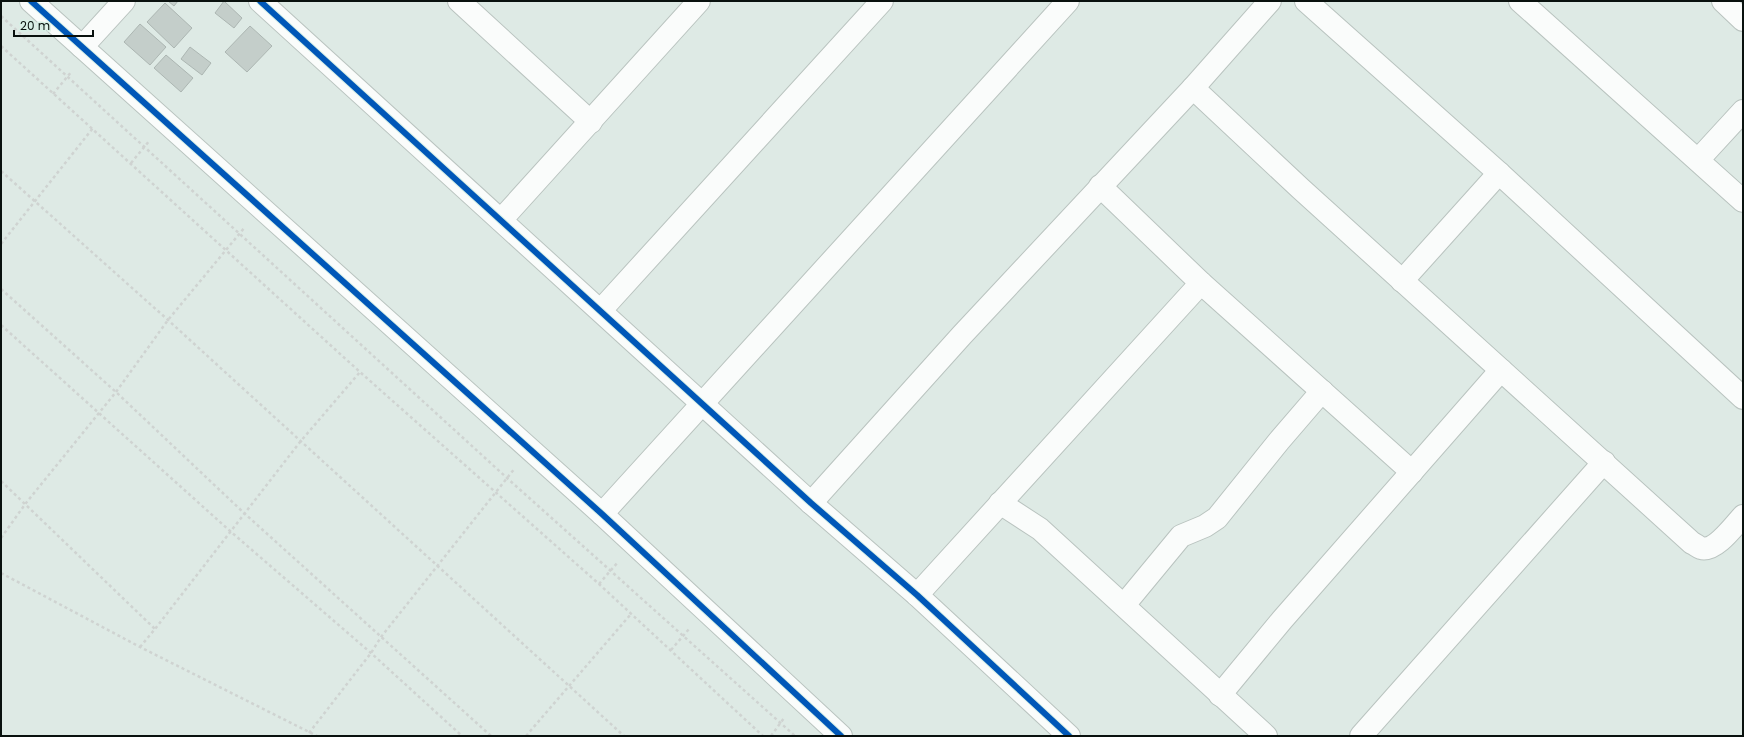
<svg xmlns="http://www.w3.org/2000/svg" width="1744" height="737" font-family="Poppins,sans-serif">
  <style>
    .building { fill: #c4ceca; stroke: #acb6b2 }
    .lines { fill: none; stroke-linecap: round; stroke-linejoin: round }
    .minor-casing { stroke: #b9c3bf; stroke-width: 24 }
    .path { stroke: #cfd3d1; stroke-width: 2.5; stroke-dasharray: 3 3; stroke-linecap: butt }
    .minor { stroke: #fafcfb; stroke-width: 22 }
    .cycleway-casing { stroke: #d8f0e6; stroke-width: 8 }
    .cycleway { stroke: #0057b8; stroke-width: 6 }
  </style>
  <rect width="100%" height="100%" fill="#deeae5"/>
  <g class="building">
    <polygon points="168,1 178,1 174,6"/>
    <polygon points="224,1 242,18 234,28 215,13"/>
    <polygon points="165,3 192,28 174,48 147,22"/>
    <polygon points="140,24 166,47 150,65 124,42"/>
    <polygon points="250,26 272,46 247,72 225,52"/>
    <polygon points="190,47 211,63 202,75 181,59"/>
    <polygon points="166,55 193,78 181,92 154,68"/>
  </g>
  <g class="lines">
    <g class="minor-casing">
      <g id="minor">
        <polyline points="31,1 602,514 841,736"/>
        <polyline points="260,1 811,503 917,595 1069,736"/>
        <polyline points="459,1 591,122"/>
        <polyline points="1306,1 1499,173 1743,398"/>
        <polyline points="1520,1 1743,201"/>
        <polyline points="1723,1 1743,20"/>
        <polyline points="82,47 124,1"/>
        <path d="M1193,88L1301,189L1692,543C1695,544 1698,547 1701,548C1715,552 1734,526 1743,516"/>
        <polyline points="1698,160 1743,111"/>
        <polyline points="1100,186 1201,283 1412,472"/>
        <polyline points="501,220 699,1"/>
        <polyline points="1402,281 1499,173"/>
        <polyline points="601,310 882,1"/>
        <polyline points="811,503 962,335 1193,88 1270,1"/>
        <polyline points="1000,503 1040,529 1266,736"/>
        <polyline points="602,514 1068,1"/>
        <polyline points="917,595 1201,283"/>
        <polyline points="1124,605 1181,536 1205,526 1217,518 1279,441 1322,391"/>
        <polyline points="1220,695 1282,620 1501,370"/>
        <polyline points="1361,736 1604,462"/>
      </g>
    </g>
    <g class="path">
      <polyline points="1,16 507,478 795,736"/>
      <polyline points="1,46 360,372 599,584 763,736"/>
      <polyline points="53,94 72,71"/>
      <polyline points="131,163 150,140"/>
      <polyline points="1,171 168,320 624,736"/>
      <polyline points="1,244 93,128"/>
      <polyline points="1,289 116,392 244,513 491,736"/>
      <polyline points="1,325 230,531 371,653 462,736"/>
      <polyline points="1,481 155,629"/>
      <polyline points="1,538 26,503 116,392 168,320 245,227"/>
      <polyline points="1,573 140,647 317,736"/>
      <polyline points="599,584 618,562"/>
      <polyline points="140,647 155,629 300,442 360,372"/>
      <polyline points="671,650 689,629"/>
      <polyline points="309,733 371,653 381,637 515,468"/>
      <polyline points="526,736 631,614"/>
      <polyline points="771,736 784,718"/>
    </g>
    <use href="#minor" class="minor"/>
    <g class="cycleway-casing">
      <g id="cycleway">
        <polyline points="31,1 602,514 841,736"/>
        <polyline points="260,1 811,503 917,595 1069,736"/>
      </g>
    </g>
    <use href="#cycleway" class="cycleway"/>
  </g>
  <rect width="1744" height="737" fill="none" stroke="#09110e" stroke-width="4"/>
  <path d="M14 30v6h79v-6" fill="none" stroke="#09110e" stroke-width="2"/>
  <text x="20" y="30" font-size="12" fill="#09110e" stroke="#d8f0e6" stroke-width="3" paint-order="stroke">20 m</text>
</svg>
